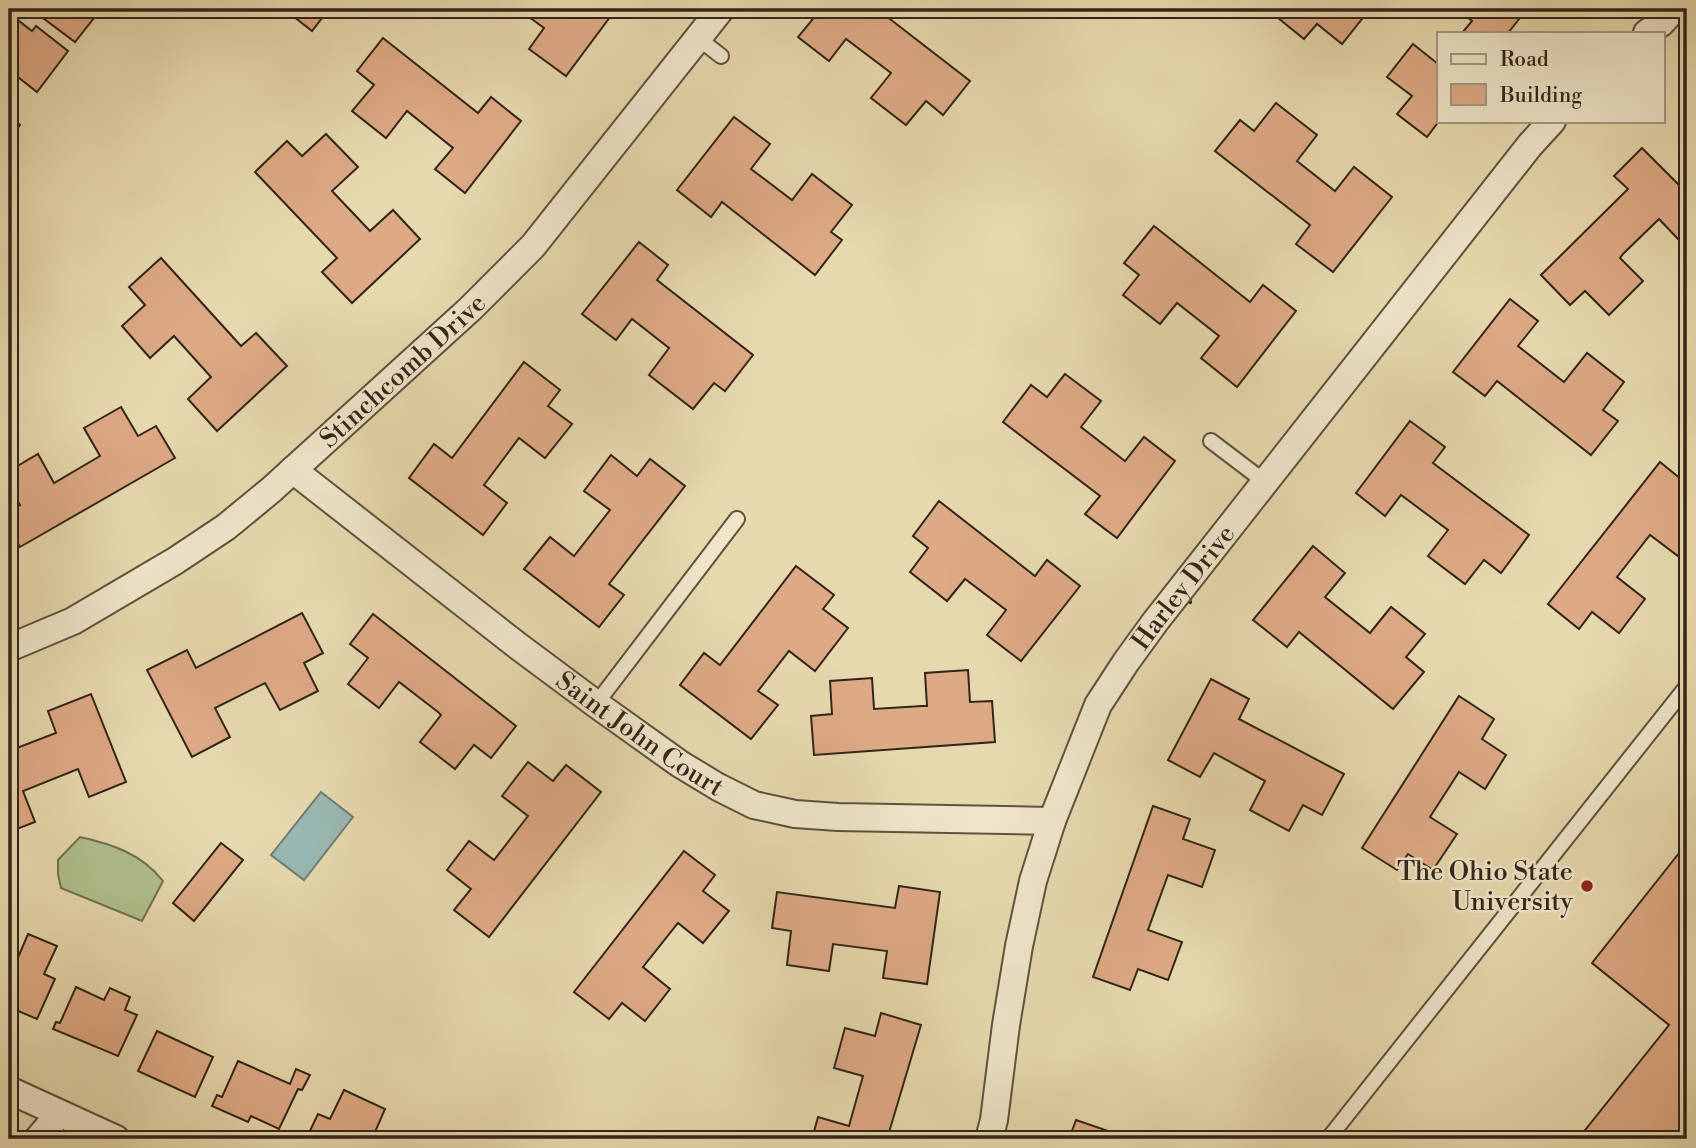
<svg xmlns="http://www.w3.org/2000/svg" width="1696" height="1148" font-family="'Libre Bodoni',serif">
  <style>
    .green { fill: #b1c08e; stroke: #727254; stroke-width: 2 }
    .water { fill: #99b9b3; stroke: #707e76; stroke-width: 2 }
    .building { fill: #deaa85; stroke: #32251a; stroke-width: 2 }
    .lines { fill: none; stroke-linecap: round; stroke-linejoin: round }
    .service-casing { stroke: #5f523f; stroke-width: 18 }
    .minor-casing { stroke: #5f523f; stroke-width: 30 }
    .service { stroke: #efe6ca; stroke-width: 14 }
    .minor { stroke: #efe6ca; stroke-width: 26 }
    .poi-dot { fill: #8f2418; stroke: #efe6ca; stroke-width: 2.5 }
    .labels { text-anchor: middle; stroke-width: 5; stroke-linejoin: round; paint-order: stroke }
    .street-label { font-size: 26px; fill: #32251a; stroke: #efe6ca }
    .poi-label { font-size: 26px; fill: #32251a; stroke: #efe6ca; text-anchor: end }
  </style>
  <rect width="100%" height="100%" fill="#e7d9ae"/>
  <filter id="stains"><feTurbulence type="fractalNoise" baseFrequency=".00286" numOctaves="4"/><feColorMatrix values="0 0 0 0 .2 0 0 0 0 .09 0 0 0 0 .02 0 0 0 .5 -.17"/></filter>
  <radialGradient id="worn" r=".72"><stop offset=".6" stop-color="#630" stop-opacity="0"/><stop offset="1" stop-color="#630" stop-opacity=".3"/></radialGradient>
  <path class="green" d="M80,837C112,844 142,854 163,881L142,921L61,888L58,874V860Z"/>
  <polygon class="water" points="321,792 353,817 304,880 271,855"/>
  <g class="building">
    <polygon points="9,9 21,9 14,17 32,31 36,26 68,51 37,92 9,70"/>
    <polygon points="46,9 101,9 75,42 43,18 49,11"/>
    <polygon points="284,9 329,9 312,31"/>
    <polygon points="518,9 616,9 566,76 529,49 544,28"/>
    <polygon points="821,9 877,9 970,81 943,115 926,101 906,125 871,98 891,73 846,39 829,61 798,37"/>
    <polygon points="1275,9 1368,9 1369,10 1342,44 1317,24 1304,39 1272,13"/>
    <polygon points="1457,9 1527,9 1508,33 1462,33 1472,21"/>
    <polygon points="383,38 478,113 491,97 521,121 465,193 435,169 453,148 407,111 386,138 352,111 374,85 357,71"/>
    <polygon points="1413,44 1438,64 1439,63 1439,121 1427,137 1397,114 1412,96 1387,77"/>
    <polygon points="1276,103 1317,135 1297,161 1335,191 1354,167 1392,197 1333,272 1296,244 1310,225 1215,151 1240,120 1254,131"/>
    <polygon points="9,116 20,125 9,140"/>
    <polygon points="734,117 770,144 751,169 792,200 812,174 852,205 831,232 842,240 815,275 722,202 711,217 677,190"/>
    <polygon points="326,134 358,167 332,191 370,231 393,210 420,239 352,303 322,272 337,258 255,172 287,141 302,156"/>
    <polygon points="1642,148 1687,193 1687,229 1678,239 1659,219 1623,254 1620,258 1643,281 1609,315 1585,291 1570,305 1541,275 1628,189 1614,176"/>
    <polygon points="1154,226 1250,302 1263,285 1296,311 1237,387 1201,358 1219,336 1177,303 1160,324 1123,295 1139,275 1124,263"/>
    <polygon points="639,242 668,265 657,280 753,355 725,391 714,383 693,409 649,375 669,348 632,319 616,340 582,314"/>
    <polygon points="161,258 241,346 256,333 287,366 217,431 188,399 211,377 174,336 150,358 122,326 145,305 129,287"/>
    <polygon points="1510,299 1538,321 1518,346 1564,382 1587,353 1624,382 1603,410 1618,421 1591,455 1497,381 1485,396 1453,372"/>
    <polygon points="524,362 560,390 548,406 572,424 545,458 519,438 484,485 507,503 483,535 409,478 434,444 452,458"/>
    <polygon points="1065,374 1101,401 1081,427 1125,461 1144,437 1175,461 1117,538 1085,514 1100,496 1003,422 1031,385 1047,397"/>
    <polygon points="121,407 138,436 156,426 175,458 20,547 9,528 9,511 20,505 9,486 9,471 38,454 54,483 100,456 84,428"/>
    <polygon points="1410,421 1445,447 1433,463 1529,535 1501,573 1484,560 1465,584 1428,556 1448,530 1401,495 1385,516 1356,493"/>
    <polygon points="611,455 637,476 650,459 685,486 609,584 624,595 599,627 524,569 550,537 574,556 610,510 584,491"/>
    <polygon points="1660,462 1687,484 1687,492 1680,502 1687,508 1687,545 1678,556 1650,535 1617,577 1645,599 1619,633 1592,612 1579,629 1548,604"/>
    <polygon points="939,501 1035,576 1047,560 1080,586 1021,661 987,635 1006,610 965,579 947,601 910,572 928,548 913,536"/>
    <polygon points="1313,546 1345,573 1325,597 1370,633 1391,607 1425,634 1406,657 1424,672 1393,709 1299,632 1287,647 1253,620"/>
    <polygon points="796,566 834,595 823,609 848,628 815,671 789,651 758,691 778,705 751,739 680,685 704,653 720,665"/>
    <polygon points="302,613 323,653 304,663 318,691 280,710 265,683 215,708 230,737 192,757 147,670 187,650 196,668"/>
    <polygon points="373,614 516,726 491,758 474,745 455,769 420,742 441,715 438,712 399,682 379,708 348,684 368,658 350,644"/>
    <polygon points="968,670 970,702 992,701 995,742 814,755 811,716 832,714 830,681 872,678 874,709 922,706 927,706 925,673"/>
    <polygon points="1211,679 1249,699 1239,719 1344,774 1322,815 1303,805 1289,831 1250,810 1265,781 1214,753 1200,777 1168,760"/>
    <polygon points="91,694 126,782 89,797 78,769 23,791 35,822 9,832 9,751 56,733 48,711"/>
    <polygon points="1459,696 1494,719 1482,739 1506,755 1485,789 1459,772 1430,817 1457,834 1433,870 1408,854 1397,870 1362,848"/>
    <polygon points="528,762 553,781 566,765 601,792 489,937 454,910 471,889 447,870 469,841 494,860 528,816 502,796"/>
    <polygon points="1153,806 1190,819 1183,839 1215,850 1202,887 1168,875 1148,930 1182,942 1168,980 1138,969 1130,990 1093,977"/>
    <polygon points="221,843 243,860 194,921 173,903"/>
    <polygon points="1687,843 1687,1139 1578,1139 1669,1025 1592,963"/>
    <polygon points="684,851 715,875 703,891 729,911 703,943 678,923 643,967 670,989 645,1021 622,1003 609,1019 574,992"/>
    <polygon points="899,886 940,892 927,984 883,978 887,951 833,944 829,971 787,965 791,931 772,928 777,892 895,908"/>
    <polygon points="28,934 57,946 44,974 55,979 37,1019 9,1007 9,1009 9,957 17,960"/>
    <polygon points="76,987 104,1000 110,988 130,997 125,1010 137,1015 118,1056 53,1029 56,1022 60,1023"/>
    <polygon points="881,1013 921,1025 887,1139 812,1139 818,1117 849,1126 863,1076 834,1068 845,1028 875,1036"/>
    <polygon points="157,1031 213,1057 195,1097 138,1071"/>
    <polygon points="238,1061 290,1084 296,1069 310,1075 302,1090 298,1089 279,1129 251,1116 248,1122 212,1106 217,1095 222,1097"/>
    <polygon points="344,1090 385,1109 372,1139 306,1139 318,1114 330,1119"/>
    <polygon points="1076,1120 1117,1134 1115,1139 1069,1139"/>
  </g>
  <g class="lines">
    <g class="service-casing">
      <g id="service">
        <polyline points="698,38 721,56"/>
        <polyline points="1211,441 1265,482"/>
        <polyline points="596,704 737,519"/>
        <polyline points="1328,1139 1687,686"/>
      </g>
    </g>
    <g class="minor-casing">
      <g id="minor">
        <polyline points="1647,33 1661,23 1674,9"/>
        <path id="s1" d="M293,470L518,646L596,704L680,764L718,787L754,805L795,814L838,817L1052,821"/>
        <path id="s2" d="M9,648L73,621L175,561L226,527L271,490L470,309L533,246L721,9"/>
        <polyline points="9,1090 116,1139"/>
        <polyline points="38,1139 59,1114"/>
        <path id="s3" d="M989,1139L994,1120L1006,1025L1019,946L1033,881L1052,821L1098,705L1126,662L1155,622L1530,145L1552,121"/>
      </g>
    </g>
    <use href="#service" class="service"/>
    <use href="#minor" class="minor"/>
  </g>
  <circle class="poi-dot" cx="1587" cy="886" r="7"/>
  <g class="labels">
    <g class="street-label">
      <text dy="9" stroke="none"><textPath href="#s2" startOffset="485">Stinchcomb Drive</textPath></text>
      <text dy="9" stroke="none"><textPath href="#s3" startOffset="595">Harley Drive</textPath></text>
      <text dy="9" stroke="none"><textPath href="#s1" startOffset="436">Saint John Court</textPath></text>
    </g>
    <g class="poi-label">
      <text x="1573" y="880">The Ohio State<tspan x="1573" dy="30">University</tspan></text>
    </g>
  </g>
  <rect width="1696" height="1148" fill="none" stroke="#e7d9ae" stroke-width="35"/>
  <rect x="10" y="10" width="1675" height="1127" fill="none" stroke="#32251a" stroke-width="3.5"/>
  <rect x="18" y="18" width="1661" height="1113" fill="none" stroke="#32251a" stroke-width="2"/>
  <rect x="1437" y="32" width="228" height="91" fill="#efe6ca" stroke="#a39984" stroke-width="2"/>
  <rect x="1451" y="54" width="35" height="10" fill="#efe6ca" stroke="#a39984" stroke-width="2"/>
  <text x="1500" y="66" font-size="21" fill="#32251a">Road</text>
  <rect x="1451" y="84" width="35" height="21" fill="#deaa85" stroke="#a39984" stroke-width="2"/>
  <text x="1500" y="102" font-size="21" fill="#32251a">Building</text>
  <rect width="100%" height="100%" filter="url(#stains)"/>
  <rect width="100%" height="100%" fill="url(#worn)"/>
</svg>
